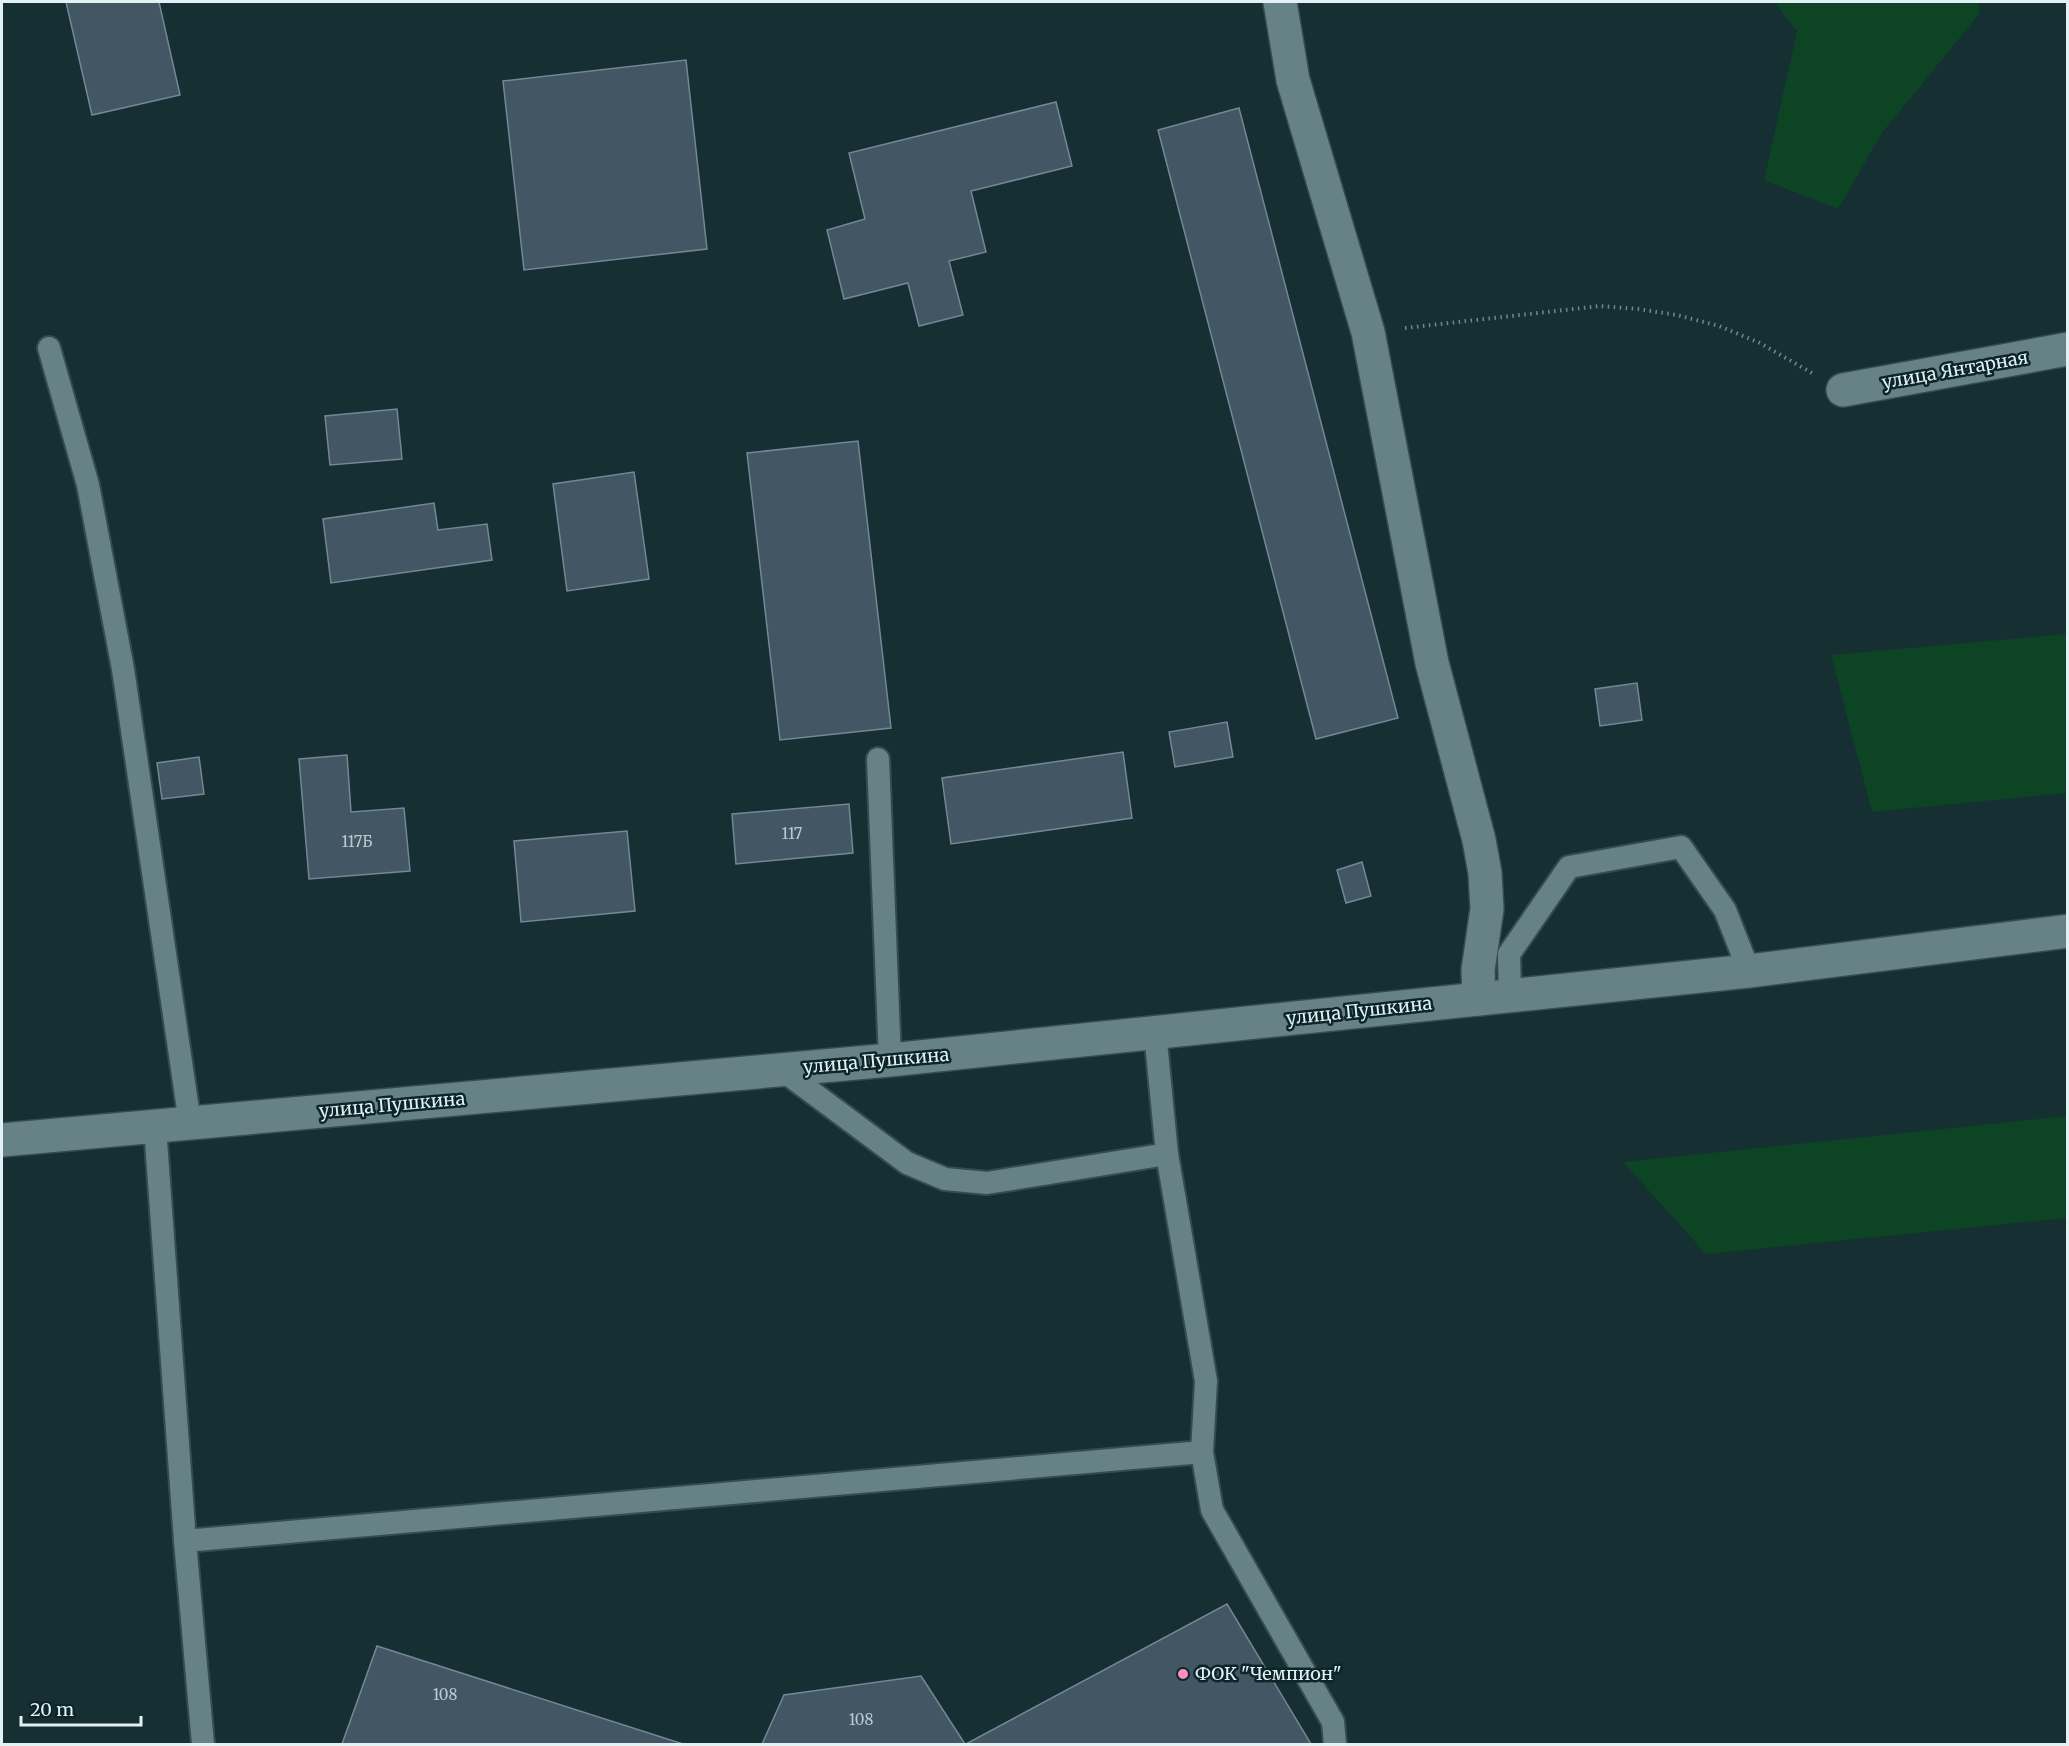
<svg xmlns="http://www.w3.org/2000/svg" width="2069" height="1746" font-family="Merriweather,serif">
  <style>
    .green { fill: #0c4424 }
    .building { fill: #425663; stroke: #738897; stroke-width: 1.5 }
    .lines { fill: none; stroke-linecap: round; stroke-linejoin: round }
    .lane-casing { stroke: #364b4f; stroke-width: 26 }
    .street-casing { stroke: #364b4f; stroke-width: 36 }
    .secondary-casing { stroke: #364b4f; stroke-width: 36 }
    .path { stroke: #73888c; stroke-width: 4; stroke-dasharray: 1.5 4.5; stroke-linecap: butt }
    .lane { stroke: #668287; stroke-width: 22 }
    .street { stroke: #668287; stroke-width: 33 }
    .secondary { stroke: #668287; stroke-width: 33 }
    .poi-dot { fill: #ff8eba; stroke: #0b2529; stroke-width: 2 }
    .labels { text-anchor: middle; stroke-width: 5; stroke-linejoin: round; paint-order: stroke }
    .number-label { font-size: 15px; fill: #bacad0 }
    .street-label { font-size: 18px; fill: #e2f1f4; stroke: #0b2529 }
    .poi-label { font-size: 18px; fill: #e2f1f4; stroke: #0b2529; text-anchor: start }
  </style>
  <rect width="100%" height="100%" fill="#152f33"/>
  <g class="green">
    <polygon points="1774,2 1978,2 1980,13 1882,133 1838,209 1764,180 1797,31"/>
    <polygon points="2067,634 2067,793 1872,812 1831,655"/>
    <polygon points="2067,1116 2067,1218 1706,1254 1623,1162"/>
  </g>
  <g class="building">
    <polygon points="66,2 159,2 180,95 92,115"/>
    <polygon points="686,60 707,249 524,270 503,81"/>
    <polygon points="1056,102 1072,166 971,191 986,252 949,261 963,315 919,326 908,283 844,299 827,230 865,219 849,153"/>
    <polygon points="1239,108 1398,718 1316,739 1158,130"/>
    <polygon points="397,409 402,459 330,465 325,416"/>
    <polygon points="858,441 891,728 780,740 747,453"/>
    <polygon points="634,472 649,579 567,591 553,484"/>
    <polygon points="434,503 438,530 487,524 492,560 331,583 323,519"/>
    <polygon points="1637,683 1642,720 1600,726 1595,689"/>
    <polygon points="1227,722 1233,757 1175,767 1169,732"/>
    <polygon points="1123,752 1132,818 951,844 942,778"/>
    <polygon points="347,755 351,812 404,808 410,871 309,879 299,759"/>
    <polygon points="199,757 204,794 162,799 157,763"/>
    <polygon points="849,804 853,853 736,864 732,814"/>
    <polygon points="627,831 635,911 521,922 514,841"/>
    <polygon points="1362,862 1371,896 1346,903 1337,870"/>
    <polygon points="1227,1604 1311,1744 966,1744"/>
    <polygon points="377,1646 683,1744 342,1744"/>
    <polygon points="921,1676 965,1744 762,1744 784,1695"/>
  </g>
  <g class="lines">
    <g class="lane-casing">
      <g id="lane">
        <polyline points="49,348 88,485 123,669 190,1123"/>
        <polyline points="878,759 890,1060"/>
        <polyline points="1510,996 1509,954 1569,867 1681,847 1725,910 1749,971"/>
        <polyline points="1155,1032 1167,1154 1206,1381 1202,1452 1212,1510 1333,1722 1335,1744"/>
        <polyline points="782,1070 907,1163 945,1179 987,1183 1167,1154"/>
        <polyline points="155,1127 185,1541 203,1744"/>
        <polyline points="185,1541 1202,1452"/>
      </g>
    </g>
    <g class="street-casing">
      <g id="street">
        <polyline points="1280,2 1293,80 1368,332 1432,663 1479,840 1485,873 1487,909 1478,970 1479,999"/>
        <polyline points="1843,390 2068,349"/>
      </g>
    </g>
    <g class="secondary-casing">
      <polyline id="secondary" points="2,1140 890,1060 1749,971 2068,931"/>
    </g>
    <polyline class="path" points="1405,328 1600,306 1638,309 1677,315 1719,326 1760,343 1812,373"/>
    <use href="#lane" class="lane"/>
    <use href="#street" class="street"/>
    <use href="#secondary" class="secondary"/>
  </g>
  <circle class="poi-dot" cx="1183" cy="1674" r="6"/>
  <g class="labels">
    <g class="number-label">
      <text x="792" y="839">117</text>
      <text x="357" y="847">117Б</text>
      <text x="445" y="1700">108</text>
      <text x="861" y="1725">108</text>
    </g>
    <g class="street-label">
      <text transform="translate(1955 370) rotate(-10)" y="6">улица Янтарная</text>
      <text transform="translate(1359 1011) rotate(-6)" y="6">улица Пушкина</text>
      <text transform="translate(876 1061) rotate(-5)" y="6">улица Пушкина</text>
      <text transform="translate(392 1105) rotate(-5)" y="6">улица Пушкина</text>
    </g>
    <g class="poi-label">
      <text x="1195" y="1680">ФОК "Чемпион"</text>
    </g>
  </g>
  <rect width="2069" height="1746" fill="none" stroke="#e2f1f4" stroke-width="6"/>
  <path d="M21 1716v9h120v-9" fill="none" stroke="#e2f1f4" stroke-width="3"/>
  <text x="30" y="1716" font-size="18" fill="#e2f1f4" stroke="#0b2529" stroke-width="4.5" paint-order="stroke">20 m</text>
</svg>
